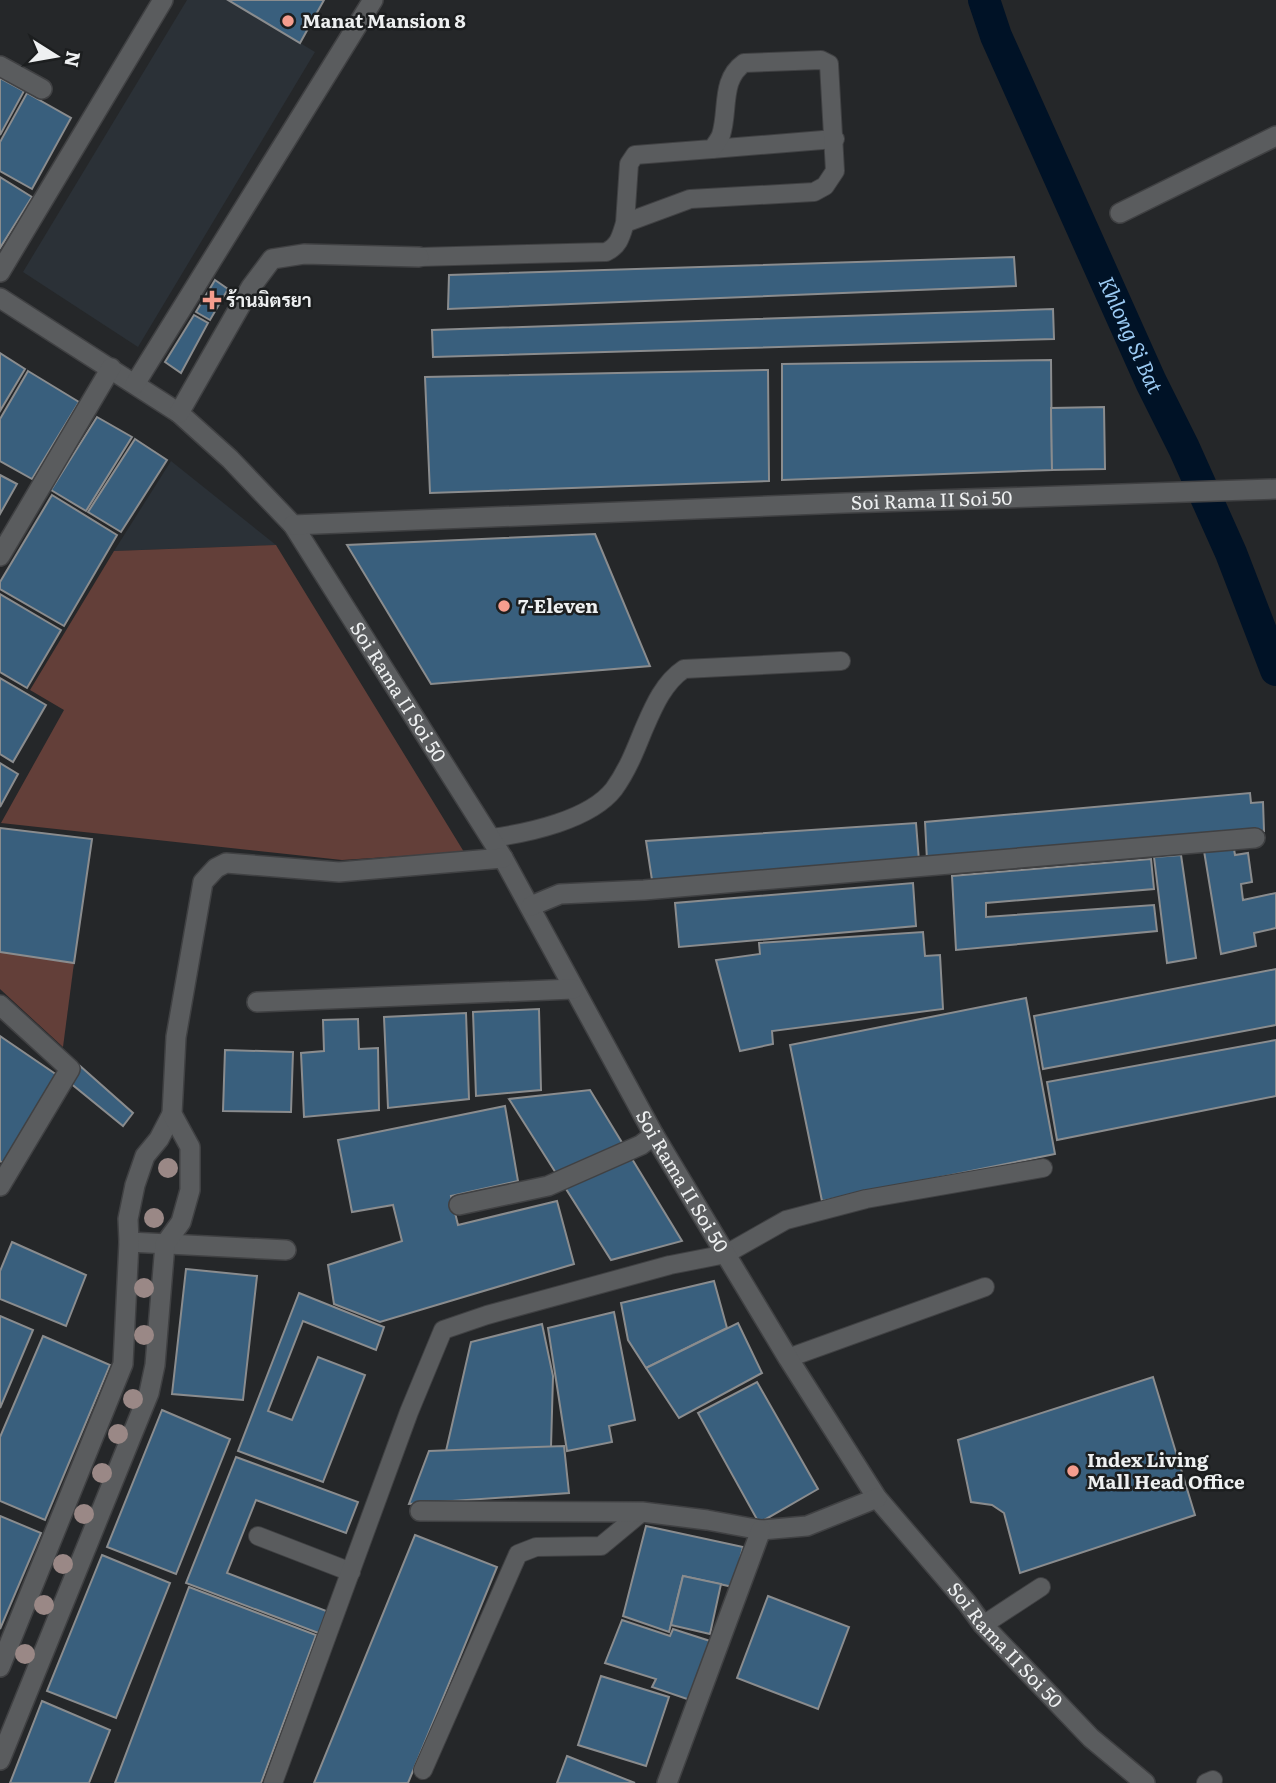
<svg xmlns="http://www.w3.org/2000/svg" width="1276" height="1783" font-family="Literata,Sarabun,serif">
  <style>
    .built { fill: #2b3137 }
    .green { fill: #633f39 }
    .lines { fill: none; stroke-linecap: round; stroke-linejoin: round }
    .canal { stroke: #001226; stroke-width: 32 }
    .building { fill: #395f7d; stroke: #8a8c8e; stroke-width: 2 }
    .service-casing { stroke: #404143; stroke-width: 20 }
    .minor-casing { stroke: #404143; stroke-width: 22 }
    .service { stroke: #5a5c5e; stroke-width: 18 }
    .minor { stroke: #5a5c5e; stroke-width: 19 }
    .tree { fill: #9a8886 }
    .poi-dot { fill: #f59d8e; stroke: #1c1e1f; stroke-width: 2.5 }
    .labels { text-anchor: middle; stroke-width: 5; stroke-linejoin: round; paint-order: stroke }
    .poi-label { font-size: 19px; font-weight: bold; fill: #eef0f1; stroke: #1c1e1f; text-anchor: start }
    .street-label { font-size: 19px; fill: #eef0f1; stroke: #1c1e1f }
    .water-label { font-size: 21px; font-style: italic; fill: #9bcbf4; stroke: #1c1e1f }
  </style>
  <rect width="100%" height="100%" fill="#252729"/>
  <g class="built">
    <polygon points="187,0 229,0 315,52 138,347 23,272"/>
    <polygon points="171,461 276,545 114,551"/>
  </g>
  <g class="green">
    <polygon points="276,545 464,852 342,860 1,823 64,710 30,690 114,551"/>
    <polygon points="0,952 74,963 63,1047 0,989"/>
  </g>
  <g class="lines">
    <path class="canal" id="s1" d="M984,0L996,36L1151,382L1184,448L1231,553L1276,670"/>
  </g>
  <g class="building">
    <polygon points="228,0 324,0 300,43"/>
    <polygon points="0,78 24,91 0,135"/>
    <polygon points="27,93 71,118 32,189 0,171 0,142"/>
    <polygon points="0,177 32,197 0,248"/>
    <polygon points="1014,257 1016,286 448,309 449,275"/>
    <polygon points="215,280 228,289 210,320 196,312"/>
    <polygon points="1053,309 1054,339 433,357 432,330"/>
    <polygon points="194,315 208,323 181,373 165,362"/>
    <polygon points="0,353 25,369 0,411"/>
    <polygon points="1051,360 1052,470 782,480 782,364"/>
    <polygon points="768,370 769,481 430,493 425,377"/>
    <polygon points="28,371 79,402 32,479 0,461 0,419"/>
    <polygon points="1104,407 1105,469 1052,470 1051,408"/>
    <polygon points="97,417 132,437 86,511 51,490"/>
    <polygon points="135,439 167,460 121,532 88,512"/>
    <polygon points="0,475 17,484 0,514"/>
    <polygon points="52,495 117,535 64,626 0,589 0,582"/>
    <polygon points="595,534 650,666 431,684 347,545"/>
    <polygon points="0,594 61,630 27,688 0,672"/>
    <polygon points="0,678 46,705 13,762 0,754"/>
    <polygon points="0,763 18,774 0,807"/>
    <polygon points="1250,793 1251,803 1263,802 1264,831 927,860 925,822"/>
    <polygon points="916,823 919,861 652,880 646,841"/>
    <polygon points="0,828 92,839 74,963 0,952"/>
    <polygon points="1234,849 1235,855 1248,853 1252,882 1241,884 1243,900 1276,893 1276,928 1254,933 1256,946 1221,954 1204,851"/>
    <polygon points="1181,855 1196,958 1167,963 1154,857"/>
    <polygon points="1151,859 1154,889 986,903 986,917 1154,905 1157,931 956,950 952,876"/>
    <polygon points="913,883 916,926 679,947 675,903"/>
    <polygon points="923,932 925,956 940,955 943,1009 772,1031 773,1044 740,1051 716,960 760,954 759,943"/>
    <polygon points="1276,969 1276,1025 1043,1069 1034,1016"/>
    <polygon points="1026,998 1055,1154 822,1201 790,1045"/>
    <polygon points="539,1009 541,1090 476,1096 473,1012"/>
    <polygon points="466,1013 469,1099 388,1108 384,1017"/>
    <polygon points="358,1019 359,1049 378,1048 379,1110 304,1117 301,1053 324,1051 323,1020"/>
    <polygon points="0,1036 57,1075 3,1163 0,1161"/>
    <polygon points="1276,1040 1276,1096 1057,1140 1047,1082"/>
    <polygon points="225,1050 293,1052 291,1112 223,1111"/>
    <polygon points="79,1065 133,1113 123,1126 69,1082"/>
    <polygon points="590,1090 682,1241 611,1260 509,1099"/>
    <polygon points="505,1106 518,1181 451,1196 458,1225 557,1201 574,1264 380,1322 334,1304 328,1265 402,1241 393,1205 352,1212 338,1140"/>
    <polygon points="12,1242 86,1275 66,1326 0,1299 0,1271"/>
    <polygon points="186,1269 257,1276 243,1400 172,1394"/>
    <polygon points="714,1281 727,1328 646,1368 628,1340 621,1303"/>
    <polygon points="299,1293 384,1327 376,1350 303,1321 268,1411 292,1420 318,1357 365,1375 323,1482 238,1451"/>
    <polygon points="614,1312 635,1420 609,1426 612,1442 567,1451 548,1328"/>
    <polygon points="0,1316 33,1330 0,1408"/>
    <polygon points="738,1323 762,1373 679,1418 646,1368"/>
    <polygon points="542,1324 553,1376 551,1447 446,1451 471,1342"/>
    <polygon points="43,1336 110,1365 45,1520 0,1501 0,1437"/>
    <polygon points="1153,1377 1195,1515 1020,1573 1004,1513 992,1505 971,1502 958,1440"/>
    <polygon points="757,1382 818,1489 759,1523 698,1413"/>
    <polygon points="162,1410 230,1439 176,1574 107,1547"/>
    <polygon points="564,1446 569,1493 409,1504 429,1451"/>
    <polygon points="236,1457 358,1502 346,1533 256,1500 227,1573 329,1612 321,1634 186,1583"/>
    <polygon points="0,1516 41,1533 0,1629"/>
    <polygon points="646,1526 743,1547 733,1587 683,1576 669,1632 623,1616"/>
    <polygon points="415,1535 497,1567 408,1783 314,1783"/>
    <polygon points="102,1555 170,1583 116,1718 47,1691"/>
    <polygon points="683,1576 721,1584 710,1634 671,1625"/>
    <polygon points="189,1587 316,1635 261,1783 115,1783"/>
    <polygon points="768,1596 849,1627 818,1709 737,1678"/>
    <polygon points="622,1620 670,1636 673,1629 710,1641 690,1700 652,1687 656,1679 605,1663"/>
    <polygon points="601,1676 669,1697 646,1766 578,1745"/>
    <polygon points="42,1701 110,1730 89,1783 10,1783"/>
    <polygon points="567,1756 635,1783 557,1783"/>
  </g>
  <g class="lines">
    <g class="service-casing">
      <g id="service">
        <polyline points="712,149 835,139"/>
        <path d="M419,257L606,252C619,246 621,236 625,223L690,199L814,192L825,186L835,171L829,64L821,60L744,63C720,80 729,110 721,135C719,140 715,145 712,149L635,155L629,164L625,223"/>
        <path d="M491,838C528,833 590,820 614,789C627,771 635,751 643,731C653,708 663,683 684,669L841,661"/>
        <polyline points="788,1358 985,1287"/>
        <polyline points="258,1536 351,1572"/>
        <polyline points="983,1625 1041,1587"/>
        <polyline points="423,1770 518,1554 536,1547 601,1546 642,1512"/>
        <polyline points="273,1783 409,1412 443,1330 487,1315 670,1265 726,1254 786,1220 866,1199 1043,1168"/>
        <polyline points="1206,1783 1213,1780"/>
      </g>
    </g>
    <g class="minor-casing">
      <g id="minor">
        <polyline points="0,66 42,89"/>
        <polyline points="1120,213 1276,136"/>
        <polyline points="0,272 163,0"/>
        <path id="s2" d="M0,298L179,413L230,459L293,525L503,858L654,1135L788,1358L877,1498L967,1603L983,1625L1091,1738L1145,1783"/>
        <polyline points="135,384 373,0"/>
        <polyline points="179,413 251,287 272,259 304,254 419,257"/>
        <path id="s3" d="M293,525L845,503L1276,489"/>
        <polyline points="0,556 111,368"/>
        <polyline points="531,906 560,894 644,890 1255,838"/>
        <polyline points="257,1002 573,989"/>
        <polyline points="0,1005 70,1069 0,1186"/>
        <polyline points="459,1205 548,1186 641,1145 654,1135"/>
        <polyline points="129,1242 286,1250"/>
        <polyline points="420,1511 642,1512 707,1520 761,1530 807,1526 877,1498"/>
        <polyline points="0,1667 123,1364 129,1242 128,1219 135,1185 145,1156 159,1139 172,1114"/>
        <polyline points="0,1760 149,1393 155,1365 165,1244 181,1222 190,1190 190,1147 172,1114 176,1037 203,882 216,868 226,863 339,872 503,858"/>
        <polyline points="667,1783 761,1530"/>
      </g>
    </g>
    <use href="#service" class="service"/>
    <use href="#minor" class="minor"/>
  </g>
  <g class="tree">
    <circle cx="168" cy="1168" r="10"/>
    <circle cx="154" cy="1218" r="10"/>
    <circle cx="144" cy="1288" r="10"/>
    <circle cx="144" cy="1335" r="10"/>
    <circle cx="133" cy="1399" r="10"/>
    <circle cx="118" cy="1434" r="10"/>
    <circle cx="102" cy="1473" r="10"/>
    <circle cx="84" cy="1514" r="10"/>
    <circle cx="63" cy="1564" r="10"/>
    <circle cx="44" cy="1605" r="10"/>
    <circle cx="25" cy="1654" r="10"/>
  </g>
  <g class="poi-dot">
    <circle cx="288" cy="21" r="7"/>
    <path d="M208.5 289.5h7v7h7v7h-7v7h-7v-7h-7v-7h7z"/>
    <circle cx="504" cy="606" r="7"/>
    <circle cx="1073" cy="1471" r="7"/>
  </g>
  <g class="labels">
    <g class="poi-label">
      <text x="302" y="28">Manat Mansion 8</text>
      <text x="226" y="307">ร้านมิตรยา</text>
      <text x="518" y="613">7-Eleven</text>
      <text x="1087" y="1467">Index Living<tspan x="1087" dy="22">Mall Head Office</tspan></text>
    </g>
    <g class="street-label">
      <text dy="7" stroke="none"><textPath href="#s3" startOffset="639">Soi Rama II Soi 50</textPath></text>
      <text dy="7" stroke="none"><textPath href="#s2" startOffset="570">Soi Rama II Soi 50</textPath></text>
      <text dy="7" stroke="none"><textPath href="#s2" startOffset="1136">Soi Rama II Soi 50</textPath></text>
      <text dy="7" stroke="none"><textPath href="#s2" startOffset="1703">Soi Rama II Soi 50</textPath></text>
    </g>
    <g class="water-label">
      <text dy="7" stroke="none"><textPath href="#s1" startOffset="366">Khlong Si Bat</textPath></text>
    </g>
  </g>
  <g transform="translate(56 56) rotate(101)" stroke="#1c1e1f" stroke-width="5" paint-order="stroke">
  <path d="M0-5L12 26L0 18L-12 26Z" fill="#eef0f1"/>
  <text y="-10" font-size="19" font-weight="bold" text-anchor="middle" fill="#eef0f1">N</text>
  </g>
</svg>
